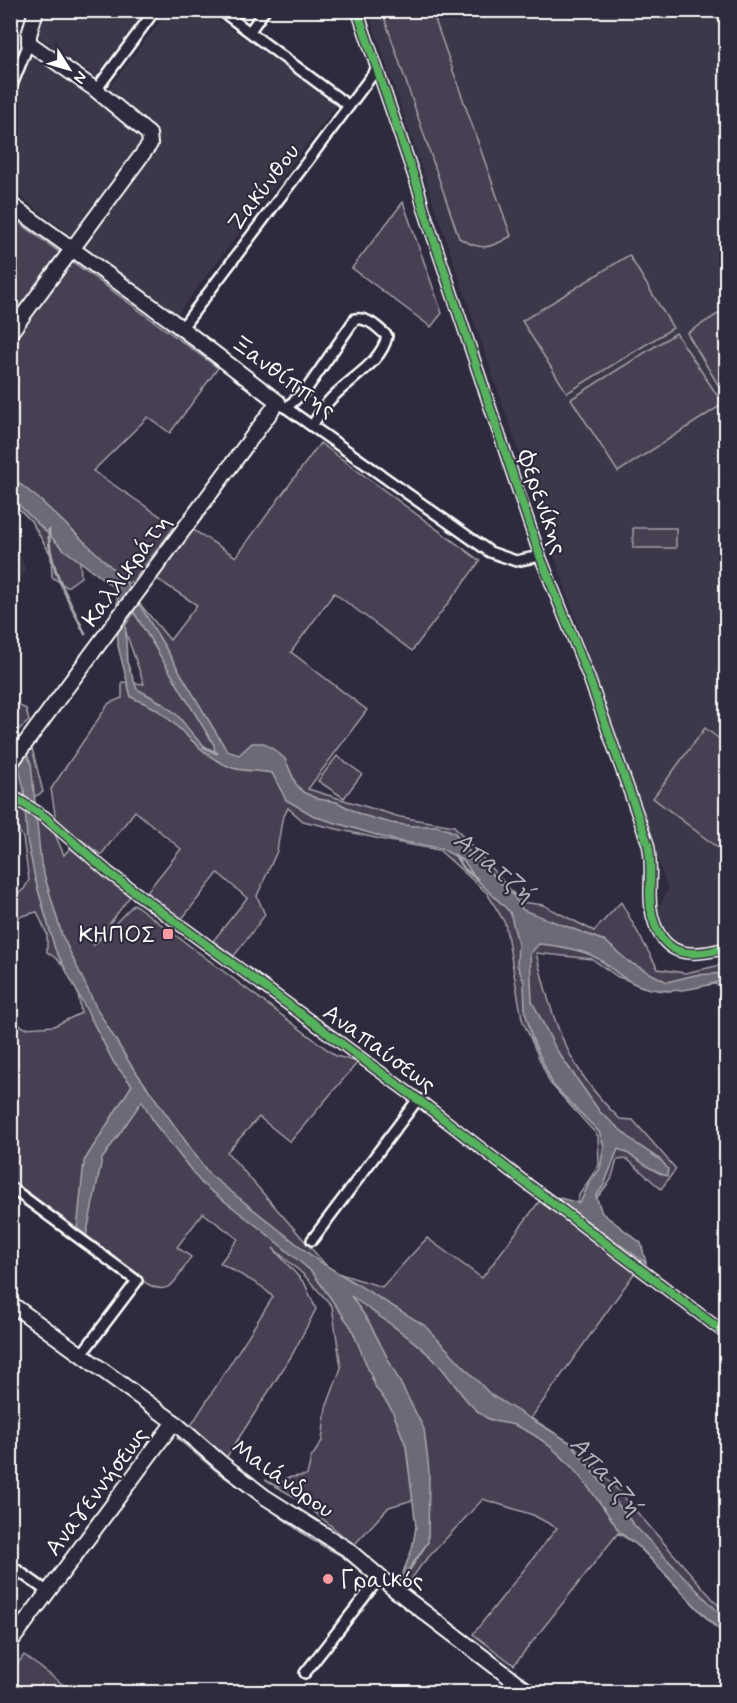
<svg xmlns="http://www.w3.org/2000/svg" width="737" height="1703" font-family="Mynerve,sans-serif">
  <style>
    .built { fill: #3c3749 }
    .green { fill: #464152; stroke: #a2a0a8; stroke-width: 1.5 }
    .water { fill: #6d6a77; stroke: #a7a6ad; stroke-width: 1.5; fill-rule: evenodd }
    .lines { fill: none; stroke-linecap: round; stroke-linejoin: round }
    .stream { stroke: #a7a6ad; stroke-width: 3 }
    .street-casing { stroke: #fff; stroke-width: 14 }
    .secondary-casing { stroke: #fff; stroke-width: 18 }
    .street { stroke: #2f2a3d; stroke-width: 9 }
    .secondary { stroke: #2f2a3d; stroke-width: 14 }
    .cycleway-casing { stroke: #2f2a3d; stroke-width: 11 }
    .cycleway { stroke: #56b35d; stroke-width: 8 }
    .poi-dot { fill: #ff9aa2; stroke: #2f2a3d; stroke-width: 2 }
    .labels { text-anchor: middle; stroke-width: 4.5; stroke-linejoin: round; paint-order: stroke }
    .street-label { font-size: 24px; fill: #fff; stroke: #2f2a3d }
    .poi-label { font-size: 24px; fill: #fff; stroke: #2f2a3d; text-anchor: end }
    .water-label { font-size: 26px; font-style: italic; fill: #b6b4bb; stroke: #2f2a3d }
  </style>
  <rect width="100%" height="100%" fill="#2f2a3d"/>
  <filter id="ink" filterUnits="userSpaceOnUse"><feTurbulence type="fractalNoise" baseFrequency=".0167" numOctaves="2"/><feDisplacementMap in="SourceGraphic" scale="12" xChannelSelector="R" yChannelSelector="G"/><feConvolveMatrix kernelMatrix="1 2 1 2 8 2 1 2 1" color-interpolation-filters="sRGB"/></filter>
  <g filter="url(#ink)">
    <g class="built">
      <polygon points="204,10 338,104 175,317 11,189 10,93 26,53 99,101 168,11"/>
      <polygon points="42,11 145,11 96,77 35,34"/>
      <polygon points="368,11 726,11 726,942 700,948 675,944 659,926 657,911 668,889"/>
      <polygon points="11,540 18,550 26,571 11,590"/>
    </g>
    <g class="green">
      <path d="M382,11H432L511,236C490,249 481,251 459,238Z"/>
      <polygon points="403,202 442,313 431,327 352,268"/>
      <polygon points="10,216 218,368 170,433 148,417 93,471 175,526 133,581 126,584 120,593 80,560 81,577 67,587 52,577 51,555 31,521 11,501"/>
      <polygon points="629,255 673,328 567,393 522,321"/>
      <polygon points="726,309 726,398 687,333"/>
      <polygon points="676,333 723,404 618,472 571,399"/>
      <path d="M320,443L480,561L412,651L334,593L291,652L367,710L308,789L400,817L454,826L521,902L543,905L594,931L621,902L658,969L685,973L726,964V988L715,984L667,991L618,977L592,959L536,953C553,1022 567,1069 620,1119L633,1120L676,1169L661,1189L627,1159L617,1160L611,1180L596,1199L594,1209L577,1208L579,1195L599,1165L598,1136L550,1083L522,1019L505,923L487,893L439,850L384,840L303,821L288,808L282,820L277,851L257,896L265,915L234,956L213,941L247,898L218,873L181,920L145,894L181,849L135,811L101,855L56,820L51,789L109,703L122,698V682L144,684L124,627L140,604L170,640L197,605L157,579L192,529L236,557Z"/>
      <rect x="633" y="528" width="43" height="20"/>
      <polygon points="11,701 26,709 29,721 11,736"/>
      <polygon points="705,728 726,744 726,854 653,798"/>
      <polygon points="32,748 43,792 29,800 11,786 10,779"/>
      <polygon points="337,756 362,774 344,798 318,781"/>
      <path d="M17,801L54,832L64,855L70,848L131,895L93,946L134,904L336,1056L358,1062L290,1142L259,1117L227,1152L331,1271L382,1287L427,1238L482,1278L547,1191L641,1264L531,1418L571,1443L615,1487L726,1614V1635L713,1625L636,1544L618,1533L514,1665L473,1634L557,1528L533,1515L483,1499L422,1564L408,1584H401L428,1542L406,1446L413,1500L389,1507L354,1545L300,1500L265,1480L278,1487L286,1478L307,1475L311,1458L322,1441L326,1408L341,1368L332,1306L305,1276L273,1248L305,1284L316,1309L292,1355L226,1458L190,1427L273,1297L261,1286L220,1263L238,1239L203,1213L177,1247L191,1257C177,1277 172,1299 146,1283L11,1181V1020L25,1028L54,1026L81,1013L76,980L57,959L47,952V934L37,912L11,919V899L24,889L29,880L23,838L11,816Z"/>
      <polygon points="24,1655 73,1692 11,1692 11,1673"/>
    </g>
    <g class="water">
      <path d="M10,476L39,499L125,580L227,751L239,755L252,743H264L276,751L285,759L296,784L303,792L318,799L337,802L362,815L391,823L412,826H437L454,832L467,849L513,895L523,910L605,941L629,962L667,982L695,975L726,973V983L721,981C693,990 659,997 631,982C619,976 609,965 597,958C580,949 559,946 539,944L530,954L532,1001L556,1049L600,1112L638,1145L661,1160L668,1169L667,1176C648,1171 636,1155 618,1149L604,1185L596,1196L602,1213L641,1243L646,1263L573,1211L556,1197L579,1203L581,1201L589,1183L600,1169L604,1146L599,1132L553,1085L532,1038L525,1011L524,982L517,965L518,944L510,912L476,879L464,861L440,848L393,840L316,817L286,800L272,773C258,770 241,772 230,767C202,756 184,730 160,712C152,705 140,702 131,697L118,646L117,589L63,549L11,497ZM124,596L214,745L215,753C198,744 190,730 178,716C167,704 151,697 137,689L127,662Z"/>
      <path d="M11,727L17,734L31,763L41,864L62,935L97,1009L129,1062L209,1174L317,1260L424,1325L491,1395L571,1443L634,1525L726,1620V1636C694,1608 668,1574 637,1545C627,1537 619,1535 614,1523C587,1484 559,1443 514,1425C506,1422 495,1423 487,1418C467,1407 453,1380 438,1364C412,1337 381,1318 351,1296L369,1322L424,1429L429,1471L428,1542L399,1583L412,1549L416,1527L406,1446L392,1410L376,1388L351,1327L312,1272L262,1230L202,1184L155,1124L142,1101L102,1159L86,1237L77,1230L84,1161L132,1085L114,1063L55,949L35,879L27,839L24,789L19,768L11,751Z"/>
    </g>
    <g class="lines">
      <g class="stream">
        <path d="M49,530C47,566 70,601 85,634"/>
        <polyline points="204,747 217,753"/>
        <polyline points="455,855 464,869 477,879"/>
        <polyline points="178,1438 221,1474 250,1494"/>
        <polyline points="263,1503 310,1538 341,1555 364,1572"/>
      </g>
      <g class="street-casing">
        <g id="street">
          <polyline points="220,10 349,106"/>
          <path d="M357,10L419,191L423,207L540,556L589,678L648,844C652,861 650,877 650,895C650,920 660,952 690,953C702,954 715,951 726,948"/>
          <polyline points="250,31 265,10"/>
          <polyline points="10,90 29,43"/>
          <polyline points="96,90 155,10"/>
          <polyline points="181,329 376,70"/>
          <polyline points="278,402 490,552 516,561 540,556"/>
          <path d="M286,408L306,390L355,319C368,317 378,328 387,336C381,365 346,380 328,402C322,409 317,418 312,426"/>
          <polyline points="10,795 45,817 109,873 424,1104 526,1183 726,1334"/>
          <polyline points="10,1187 137,1281 81,1355"/>
          <polyline points="312,1240 418,1099"/>
          <polyline points="10,1565 48,1592"/>
          <polyline points="305,1673 380,1577"/>
        </g>
      </g>
      <g class="secondary-casing">
        <g id="secondary">
          <polyline points="10,204 172,321 278,402 10,764"/>
          <polyline points="10,333 150,144 149,134 144,130 96,90 29,43 29,35 36,10"/>
          <polyline points="10,1303 174,1422 221,1463 265,1497 347,1549 395,1590 529,1692"/>
          <polyline points="10,1643 174,1422"/>
        </g>
      </g>
      <use href="#street" class="street"/>
      <use href="#secondary" class="secondary"/>
      <g class="cycleway-casing">
        <g id="cycleway">
          <path d="M357,10L419,191L423,207L540,556L589,678L648,844C652,861 650,877 650,895C650,920 660,952 690,953C702,954 715,951 726,948"/>
          <polyline points="10,795 45,817 109,873 424,1104 526,1183 726,1334"/>
        </g>
      </g>
      <use href="#cycleway" class="cycleway"/>
    </g>
  </g>
  <g class="poi-dot">
    <rect x="162" y="928" width="12" height="12" rx="3"/>
    <circle cx="328" cy="1579" r="6"/>
  </g>
  <g class="labels">
    <g class="street-label">
      <text transform="translate(263 187) rotate(-53)" y="8">Ζακύνθου</text>
      <text transform="translate(284 376) rotate(36)" y="8">Ξανθίππης</text>
      <text transform="translate(543 502) rotate(71)" y="8">Φερενίκης</text>
      <text transform="translate(126 570) rotate(-54)" y="8">Καλλικράτη</text>
      <text transform="translate(380 1048) rotate(36)" y="8">Αναπαύσεως</text>
      <text transform="translate(283 1478) rotate(35)" y="8">Μαιάνδρου</text>
      <text transform="translate(96 1491) rotate(-53)" y="8">Αναγεννήσεως</text>
    </g>
    <g class="poi-label">
      <text x="156" y="942">ΚΗΠΟΣ</text>
      <text x="340" y="1587" text-anchor="start">Γραικός</text>
    </g>
    <g class="water-label">
      <text transform="translate(495 866) rotate(39)" y="9">Απατζή</text>
      <text transform="translate(607 1475) rotate(49)" y="9">Απατζή</text>
    </g>
  </g>
  <rect width="737" height="1703" fill="none" stroke="#2f2a3d" stroke-width="36"/>
  <rect x="18" y="18" width="701" height="1667" fill="none" stroke="#fff" stroke-width="2" filter="url(#ink)"/>
  <g transform="translate(69 69) rotate(127)" stroke="#2f2a3d" stroke-width="4.5" paint-order="stroke">
  <path d="M0-4.5L10 22L0 15L-10 22Z" fill="#ffffff"/>
  <text y="-9" font-size="16" font-weight="bold" text-anchor="middle" fill="#ffffff">N</text>
  </g>
</svg>
